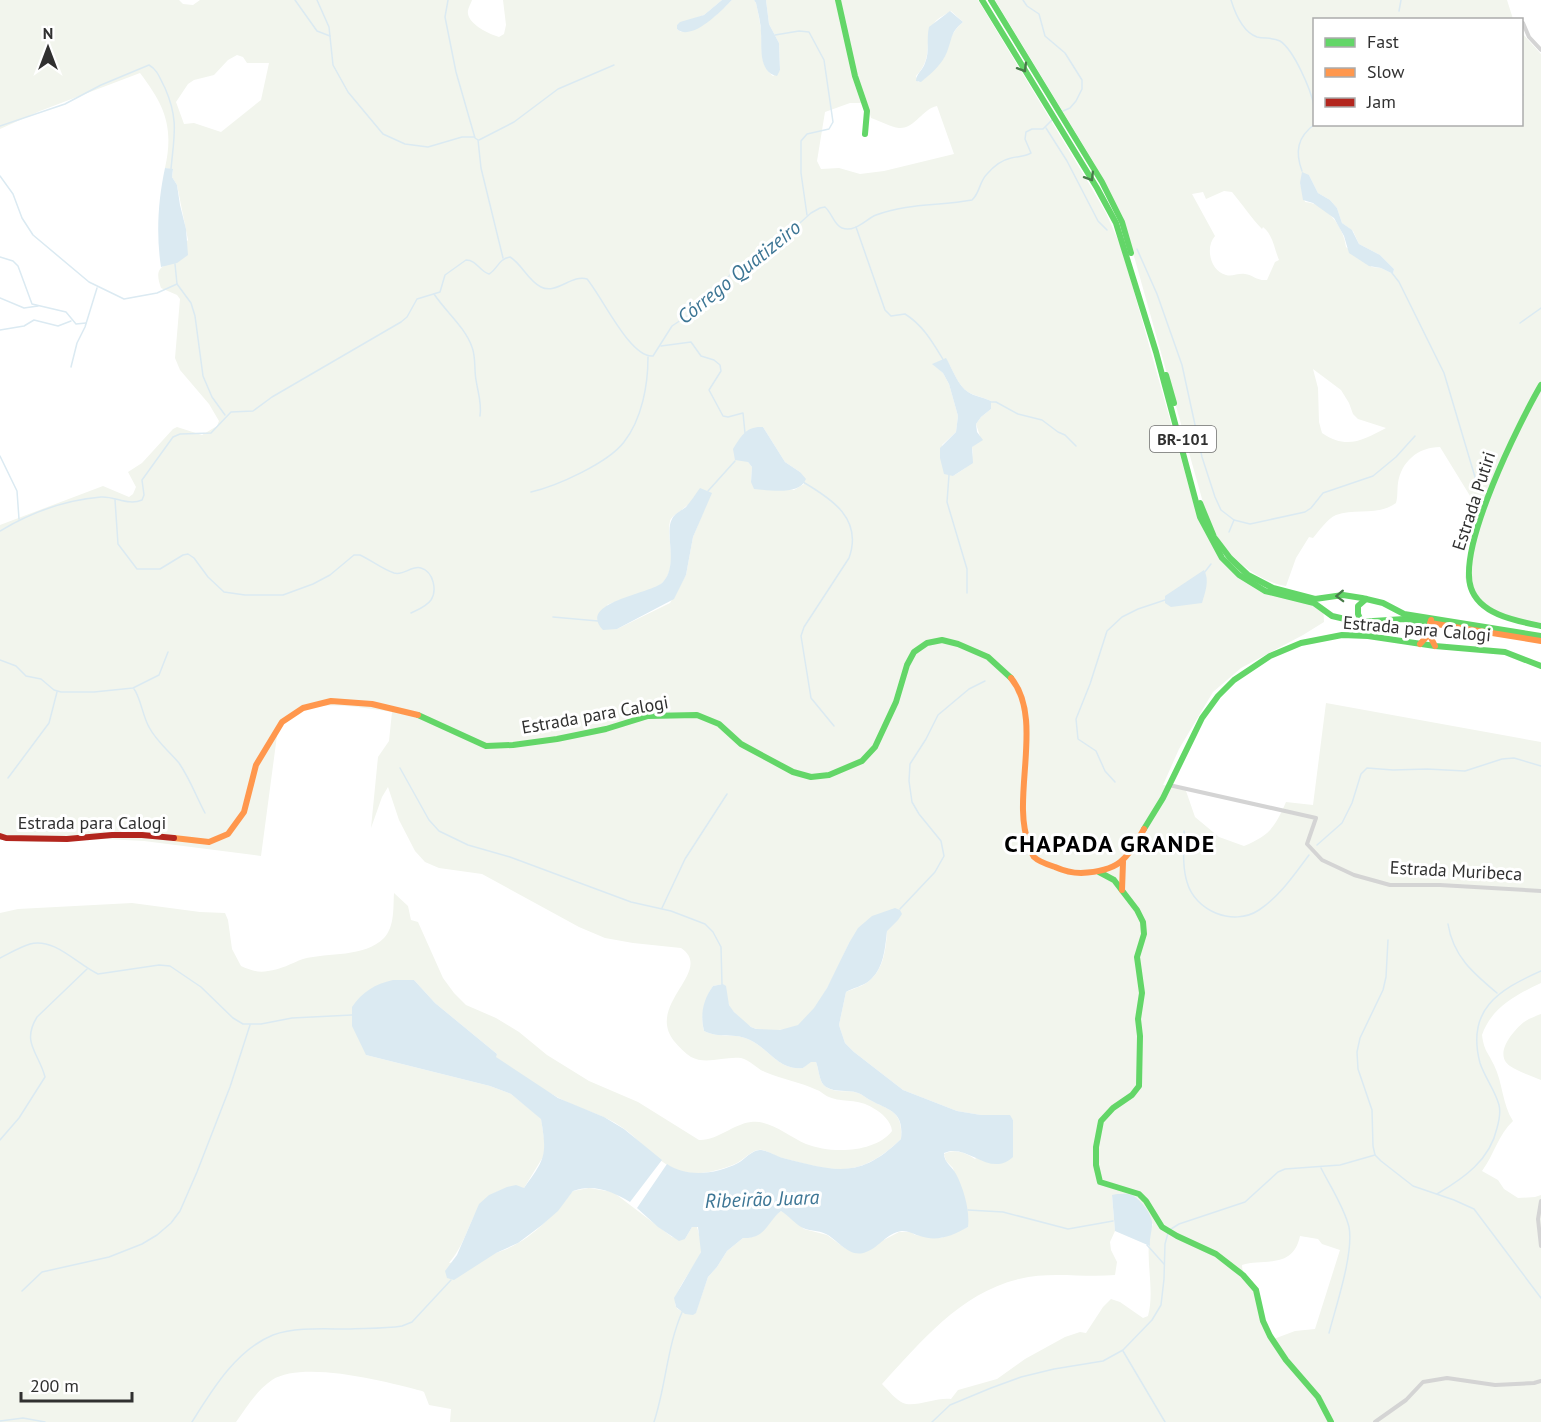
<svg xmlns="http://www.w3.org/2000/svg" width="1541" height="1422" font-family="'PT Sans',sans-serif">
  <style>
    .green { fill: #f2f5ed; fill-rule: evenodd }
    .water { fill: #dbeaf2 }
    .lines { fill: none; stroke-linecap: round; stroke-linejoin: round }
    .stream { stroke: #dbeaf2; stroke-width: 1.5 }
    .street { stroke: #d4d4d4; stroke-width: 4 }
    .fast { stroke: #63d668; stroke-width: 6 }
    .slow { stroke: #ff974d; stroke-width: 6 }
    .jam { stroke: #b3261e; stroke-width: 6 }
    .oneway { stroke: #477b49 }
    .labels { text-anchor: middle; stroke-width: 6; stroke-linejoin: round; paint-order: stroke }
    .shield { fill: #fff; stroke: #6e6e6e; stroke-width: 1.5 }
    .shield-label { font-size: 16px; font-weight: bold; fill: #303030 }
    .street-label { font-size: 18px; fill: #303030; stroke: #fff }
    .water-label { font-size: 20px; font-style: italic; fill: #3c7594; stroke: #fff }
    .district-label { font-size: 24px; font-weight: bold; letter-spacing: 1.5px; fill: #000; stroke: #fff }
  </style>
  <rect width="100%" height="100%" fill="#fff"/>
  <g class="green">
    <path d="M0,0H179L183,4L193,5L200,0H472C471,4 467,9 468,14C470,25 489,34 499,37L504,34L506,25L503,0H722L704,15L677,25V29L681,32L715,16L732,0H754L756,3C758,12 760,22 761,31C763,47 758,64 773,76L780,70L779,43L769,24L766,0H978L1088,182L1106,213L1122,249L1194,505C1214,569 1259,596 1323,605L1324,622L1303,635L1241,668L1213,692L1179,749L1163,785L1185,788L1195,817L1219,837L1244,846C1270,835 1275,827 1286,802L1313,805L1326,703L1541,742V983C1517,994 1491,1008 1482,1035C1484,1051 1488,1052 1494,1065C1503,1083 1502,1104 1513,1121C1498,1135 1494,1155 1482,1171L1498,1180L1504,1189L1518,1198L1535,1197L1541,1195V1422H450L451,1409L429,1405L424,1392L422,1391C387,1382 304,1360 272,1380C257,1390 246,1408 236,1422H0V913L18,909L132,903L200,912L225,913L228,920L232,949L241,966C250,970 258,973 268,971C280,970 292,963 303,959C329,952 364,958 384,938C395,926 393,907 394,893L408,906L411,920L418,922L443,978L454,993L466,1005L496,1018L519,1032L547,1055L589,1081L638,1102L699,1140C717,1141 733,1124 751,1122C769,1119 790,1137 806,1144C831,1154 875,1153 892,1131C891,1121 882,1113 873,1108C858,1098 843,1103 829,1097C824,1095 821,1091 817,1090C800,1082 782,1079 765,1072C757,1069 750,1060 741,1058C725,1056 706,1065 691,1057C685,1053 679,1047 674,1041C645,1004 715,971 681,948L633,943L605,938L579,927L482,874L439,868L425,862L415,851L399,820L388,787L382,797L371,828L378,757L389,741L392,712C366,708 320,699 297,713C290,717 284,723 278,728L261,856L144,841L105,839L38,842L0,840V525L103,486L129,497L133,494L136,487L128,472L142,463L173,429L177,427L202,435L217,426L219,421L209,404L180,370L175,358L180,299L177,295L161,288C158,279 155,269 166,265L188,240L177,185L172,177L173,170L165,168C174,127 165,106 140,73L40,111L0,129ZM951,11L963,22C946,35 937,77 918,82L916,76C936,55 921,40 935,22C938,18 946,14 951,11ZM237,55L243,57L247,63H269L261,100L221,132L194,123L184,124L176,102L188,84L194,80L214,75L228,60ZM850,103H867L871,118C880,121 891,127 899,128C915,129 922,109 937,106L954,154L884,171L860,174L839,168L821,169L817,161L825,112ZM946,359C952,368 958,386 968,392C974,396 983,397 991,401V409L981,417L976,424L980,436L972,447C975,463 966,468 953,476L942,445L956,432L958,416L949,384L943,373L933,364ZM763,427L785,462L800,472L804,484L794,490L751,482L752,467L748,462ZM711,493L693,537L686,575L670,603L617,629L607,605C622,598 654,593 664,581C678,565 666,537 670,521C672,515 679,513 684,508C693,500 700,496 711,493ZM887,931C886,948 884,969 869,981C863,986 853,989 846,992L839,1025L845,1043L854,1052L903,1090L957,1111L981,1115H1009L1013,1120L975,1159C966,1153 954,1148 944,1154L946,1161L953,1168L968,1227L941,1238L915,1235L911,1232H899L859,1253L846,1249L827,1235L804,1229L791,1216L781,1211C767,1221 764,1239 743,1238L727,1251L717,1267L708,1277L696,1312C692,1312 686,1312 682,1311C659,1304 700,1263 701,1251C702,1244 699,1234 697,1227H692L685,1239L672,1237L613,1192L589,1188L573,1191C553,1216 528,1244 495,1253C480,1258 464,1260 449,1263C477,1231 468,1185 524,1188L546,1152L541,1118L511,1094L490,1086L366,1055L414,980L435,1003L497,1054L495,1057C515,1071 535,1085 557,1097C578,1109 602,1113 623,1128C643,1142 663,1171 690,1173C706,1174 720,1170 735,1164C743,1161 753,1148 762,1150C768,1151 773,1155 779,1157C833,1171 857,1181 901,1139C903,1111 891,1111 870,1100C866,1098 862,1094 858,1093C848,1089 836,1094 826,1087C819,1083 819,1069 816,1062L811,1061L803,1068C779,1071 769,1049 750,1040C735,1032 719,1039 704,1031C700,1018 705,997 713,986L723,984C728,990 726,998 729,1005C733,1013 742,1020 748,1025C755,1030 762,1030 771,1030C779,1030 790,1030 798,1026C817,1015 840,963 849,943ZM1112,1195L1153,1224C1142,1252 1156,1287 1148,1316L1143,1318L1120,1302L1111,1299L1103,1307L1086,1333L1080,1332L1065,1337L1025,1359L997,1379L958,1390L951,1399C937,1397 914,1408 903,1403C896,1400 888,1390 882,1384C921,1342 960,1293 1019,1279C1050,1271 1083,1278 1115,1275L1117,1262L1111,1250L1110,1242L1115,1231ZM1300,1236L1318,1239L1322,1244L1340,1250L1315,1329L1295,1331L1271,1340L1268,1338C1260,1325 1263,1309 1257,1295C1252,1284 1242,1277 1242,1265C1263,1258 1293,1270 1300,1236Z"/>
    <path d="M995,0H1507L1513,19L1314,20V124H1522V33L1541,54V627L1513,621L1482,604L1469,590L1465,577L1482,511L1479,505L1475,504L1440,447C1418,447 1401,462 1398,483C1397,490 1398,496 1396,503C1379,516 1355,508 1336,515C1327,519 1319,531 1313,538L1309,537L1296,558L1286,586C1260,582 1235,562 1220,541C1213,531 1209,517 1204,506L1123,217L1093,161ZM1309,175L1318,193L1330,200L1337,208L1342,223L1353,231L1359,244L1380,255L1394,269L1393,274L1381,268L1372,267L1346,247C1344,227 1326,203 1305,202L1300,183ZM1224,191L1232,192C1242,204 1252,219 1262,229L1263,227C1273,235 1274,248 1279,260L1275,262L1267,280C1257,281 1253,275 1245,274C1238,273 1232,277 1226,275C1210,271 1205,247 1215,236L1192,194L1203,192L1206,199ZM1313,369L1341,390L1349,403L1353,414L1358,419L1386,428C1363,440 1347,450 1322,433L1319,422L1318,388Z"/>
    <path d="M1541,1014V1080C1532,1076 1519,1072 1510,1066C1493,1054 1513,1031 1524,1022C1528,1019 1536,1016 1541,1014Z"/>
  </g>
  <g class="water">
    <path d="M722,0H732C721,11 692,42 677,29V25L680,22L704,15Z"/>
    <path d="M754,0H766L769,24L779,43L780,70L777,76C758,72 762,47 761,33C761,23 758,13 756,3Z"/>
    <path d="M950,11L963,22C950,33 953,37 947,52C943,63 931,74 921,82L916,81C916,74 923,70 925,63C930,51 926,40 929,27Z"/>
    <path d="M165,168L173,169L172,177L177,185L180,205L186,229L188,255L177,263L161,267C156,235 158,200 165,168Z"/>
    <polygon points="1302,172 1309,175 1318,193 1330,200 1337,208 1342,223 1352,230 1359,244 1380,255 1394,269 1393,274 1381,268 1369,266 1349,253 1344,236 1334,218 1313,203 1303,200 1300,183"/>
    <path d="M946,358C952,368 958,386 968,392C973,396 983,397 991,401V409L981,417L976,424L977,432L983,440L972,447L973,463L953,476L944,474L940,458V448L956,432L958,416L949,384L943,373L932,364Z"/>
    <path d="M763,427L785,462L800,472L806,479C799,496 770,490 754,489L751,482L752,467L748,462L735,460L733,449C741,436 746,426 763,427Z"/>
    <path d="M700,488L712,493L693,537L686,575L674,599L617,629L603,630C576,602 652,594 663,582C679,564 664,533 672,519C675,513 681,511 686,507C691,501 695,495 700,488Z"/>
    <path d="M1204,570C1210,580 1205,593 1202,603L1171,607L1165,603V596Z"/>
    <path d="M895,908L900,910L902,914L898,920L887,931C885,948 884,969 869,981C863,986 853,988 846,992L839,1025L845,1043L854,1052L903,1090L957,1111L981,1115H1010L1013,1120V1157C990,1179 967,1142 944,1153C944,1163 952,1166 956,1174C964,1189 970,1211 968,1227C952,1236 937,1242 920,1236C913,1234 909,1231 902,1231C886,1233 880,1247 866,1252C850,1259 838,1240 826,1234C818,1230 810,1231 803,1228C796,1225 789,1216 781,1211C767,1222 766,1239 743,1238L727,1251L717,1267L708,1277L696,1313L693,1315L685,1314L676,1307L674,1298L701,1252L698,1227H692L685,1239L679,1241L658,1227L637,1208L667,1164C687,1178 717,1174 738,1163C745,1159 753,1149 761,1150C769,1151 776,1156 783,1158C835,1171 859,1180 901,1139C904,1111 890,1111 870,1100C866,1098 862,1094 858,1093C847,1089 836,1093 826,1087C819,1083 819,1069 816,1062H811L803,1068C779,1071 769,1049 750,1040C735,1032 719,1039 704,1031C700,1014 703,1000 713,986L723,984L726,986L729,1005L734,1012L751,1027L756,1029L780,1030L798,1025L814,1008L827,988L849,943L858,928L872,916Z"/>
    <path d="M393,980H414L435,1003L497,1054L496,1057L558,1098L604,1117L624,1129L662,1160L630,1202C614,1192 593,1183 573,1191L558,1211L542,1225L518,1243L496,1253L454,1280L447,1278L445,1271L457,1255L479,1204L489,1195L507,1187L516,1185L524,1188C546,1158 547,1155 541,1119L511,1094L490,1086L366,1055L352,1026V1007C362,992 375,984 393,980Z"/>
    <path d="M1117,1194C1122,1194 1127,1193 1132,1195C1140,1199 1151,1213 1152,1222C1153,1228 1149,1238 1150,1246L1115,1231L1112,1195Z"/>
  </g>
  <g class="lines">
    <g class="stream">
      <polyline points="295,0 317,31 330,36"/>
      <polyline points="317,0 329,27 333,65 348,92 383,134 405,144 428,147 462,137 474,137"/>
      <polyline points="448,0 445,17 456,72 475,138 478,140 481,168 503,258"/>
      <polyline points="1023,0 1027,6 1039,14 1045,36 1065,53 1082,80 1082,89 1076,101 1070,108 1063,111"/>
      <path d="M1231,0C1235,13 1243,32 1257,37C1265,39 1272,37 1280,41C1294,50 1311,90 1314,106"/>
      <polyline points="1399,11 1401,0"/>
      <polyline points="775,35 799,31 809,32 824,60 833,122 829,129 807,134 801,141 801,173 807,215"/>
      <polyline points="1522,94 1523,95"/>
      <path d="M0,126L65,104L101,85L149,65C158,70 160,79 165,88C179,120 174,136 171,169"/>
      <polyline points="1046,128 1067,161 1098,221 1107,230"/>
      <polyline points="479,140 514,122 558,89 614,65"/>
      <path d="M1302,171C1295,152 1297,137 1315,124"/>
      <polyline points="0,176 13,194 22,218 33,235 89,282 124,299 157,293 177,284"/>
      <path d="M856,227L885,310L891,316L905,314C923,325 933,343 944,361"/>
      <polyline points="1137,249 1157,294 1182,365 1202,457 1215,497 1221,510 1234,520 1250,524 1305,512 1311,508 1323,493 1373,476 1396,457 1415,436"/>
      <polyline points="0,257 13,261 18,266 32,304 66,312 76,324 86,323"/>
      <polyline points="175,264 177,284 191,303 195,316 203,376 212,397 225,415"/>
      <polyline points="1392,273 1399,282 1444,373 1475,477"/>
      <path d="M434,294C446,312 465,327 472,347C476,357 474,369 476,380C478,393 482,403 480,416"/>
      <polyline points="0,298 24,308 38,306"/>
      <polyline points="1520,323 1541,308"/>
      <polyline points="0,330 24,326 34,320 58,326 71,321"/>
      <polyline points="661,346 691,342 701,356 714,360 720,365 721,371 709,390 723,416 728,417 743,413 745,433"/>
      <polyline points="71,367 77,343 85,327 97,288"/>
      <polyline points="989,402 996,402 1018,414 1042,420 1058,432 1065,435 1076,446"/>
      <polyline points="0,456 17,491 19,519"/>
      <polyline points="949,475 947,502 967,569 967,593"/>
      <path d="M803,482C832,499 863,519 849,558L804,627L801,636L811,698L834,726"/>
      <polyline points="708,491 735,461"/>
      <path d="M531,492C557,486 608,463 624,442C642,419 648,385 648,357"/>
      <path d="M115,500L118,544L137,569H160L183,555L188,554L194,558L208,577L224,592L245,595H283L313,584L330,575L354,555H360C371,560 382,569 394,573C404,576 412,565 421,568C434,572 437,591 431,600C426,607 417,610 411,613"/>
      <path d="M0,531C30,513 65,500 101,497C115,496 128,506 142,500L144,495L142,480L173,437L180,434L211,433L231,412L253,411L272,397L401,322L407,317L417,299L440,292L445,275L466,260C477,260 480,272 489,274C498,269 498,259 510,257C522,264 528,281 541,287C556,295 572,274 587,279C603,298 630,358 653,356L672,326L696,310L730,275L781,240L811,213L820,208L825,207C832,213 834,225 842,228C855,233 866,219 876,215C907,203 940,206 972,200C980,193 979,182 987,174C993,167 1002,160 1011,158C1019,156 1024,157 1031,153L1025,139L1026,132L1032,129H1043L1052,120"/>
      <polyline points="1229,532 1234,520"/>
      <polyline points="1204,573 1211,564"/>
      <polyline points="553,617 598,621"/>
      <polyline points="0,660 16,666 26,676 41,679 54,690 61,692 94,692 133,688 159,675 168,652"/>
      <path d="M134,689C140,696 143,717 149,727C156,741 169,751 179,763C190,779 196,796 205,813"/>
      <polyline points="400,768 429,820 439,831 468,845 510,857 631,902 671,911 705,924 713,932 721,947 722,985"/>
      <polyline points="8,778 49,723 57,692"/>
      <polyline points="1115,782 1105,771 1096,751 1078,739 1076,719 1090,684 1107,631 1122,617 1138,609 1165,600"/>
      <path d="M1184,831C1184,848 1182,866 1187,882C1195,911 1233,927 1259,910C1280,896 1294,875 1309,855"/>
      <polyline points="1317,845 1342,823 1352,803 1361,774 1367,768 1393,770 1427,769 1465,771 1502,759 1514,758 1541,766"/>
      <polyline points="662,908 685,859 727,794"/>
      <polyline points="900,909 935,872 944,856 941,841 919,814 912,802 909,781 910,764 926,739 938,715 969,689 985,681"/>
      <path d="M1448,924C1453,956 1473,973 1497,993"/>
      <polyline points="1388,940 1386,977 1383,990 1360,1038 1357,1052 1358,1069 1372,1110 1373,1146 1375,1155 1381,1161 1413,1186 1454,1200 1474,1209 1541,1298"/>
      <path d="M0,958C10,953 20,947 30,944C54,937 78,965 98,974L159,965L170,966L201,987L233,1018L243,1024H261L292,1018L352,1015"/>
      <path d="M0,1140L19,1118L45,1077C39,1053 21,1043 37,1017L87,969"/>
      <path d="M1321,1168C1330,1186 1344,1207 1349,1227C1354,1253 1336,1306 1329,1333"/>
      <path d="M1437,1194C1464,1178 1490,1160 1497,1128C1499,1121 1501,1113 1499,1105C1495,1090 1485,1078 1480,1063C1466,1010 1498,990 1541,971"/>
      <polyline points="968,1210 1003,1212 1068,1229 1113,1221"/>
      <polyline points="1171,1229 1179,1224 1245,1202 1278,1172 1285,1169 1340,1165 1375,1155"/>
      <polyline points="1147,1245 1164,1264"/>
      <polyline points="22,1291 42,1272 109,1257 142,1244 157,1235 171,1223 180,1211 197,1172 230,1087 250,1025"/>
      <polyline points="1123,1351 1165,1422"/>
      <polyline points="0,1421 23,1418 45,1422"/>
      <path d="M192,1422C212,1390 236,1350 273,1335C296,1327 323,1329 347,1329C365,1328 384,1329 402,1326L412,1322L451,1280"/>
      <path d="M654,1422C666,1386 667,1345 683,1310"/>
      <polyline points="932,1422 950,1405 991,1388 1021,1377 1054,1369 1103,1361 1123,1350 1152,1320 1161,1305 1164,1279 1165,1244 1168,1233"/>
    </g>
    <g class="street">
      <polyline points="1523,23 1529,37 1541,50"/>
      <polyline points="1169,785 1316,818 1307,844 1322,860 1354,875 1390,885 1440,885 1541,891"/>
      <polyline points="1541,1201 1538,1219 1541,1246"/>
      <polyline points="1375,1422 1406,1400 1423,1382 1447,1378 1495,1385 1534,1383 1541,1381"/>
    </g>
    <g class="fast">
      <polyline points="838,0 855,76 867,111 865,134"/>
      <polyline points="982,0 1097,188 1116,223 1156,352 1200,517 1222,558 1239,575 1265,591 1314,603 1332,616 1358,622 1404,619 1430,623"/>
      <polyline points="991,0 1102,182 1122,222 1131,253"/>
      <polyline points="1166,375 1174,403"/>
      <path d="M1541,385C1519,423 1457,547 1471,588C1480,615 1517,621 1541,626"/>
      <polyline points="1200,503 1214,537 1230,558 1248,575 1273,588 1315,599 1343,595 1362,598 1383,603 1404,614 1541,636"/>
      <polyline points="1361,621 1358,614 1358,606 1366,599"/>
      <polyline points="418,715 486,746 513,745 557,739 606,729 648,716 697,715 719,724 741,744 793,772 811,777 829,775 862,761 875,747 896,702 907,665 914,652 927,643 942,640 958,644 988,657 1011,678"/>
      <polyline points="1144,829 1163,798 1202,718 1218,696 1234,680 1270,656 1301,643 1342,635 1368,636 1435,646 1505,652 1541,666"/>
      <polyline points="1099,872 1114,880 1137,910 1143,922 1144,934 1137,957 1142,993 1138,1019 1140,1036 1139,1086 1132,1095 1113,1108 1101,1121 1096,1147 1096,1165 1100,1182 1139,1194 1146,1201 1162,1227 1177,1236 1216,1254 1243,1275 1256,1290 1263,1321 1270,1336 1286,1360 1318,1397 1331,1422"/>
    </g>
    <g class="slow">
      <polyline points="1431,620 1429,634 1435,646"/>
      <polyline points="1430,623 1541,641"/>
      <polyline points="1420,644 1429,634"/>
      <path d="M1011,678C1045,719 1010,799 1029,844C1030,848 1032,854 1034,857C1039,862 1049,865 1055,867C1064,871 1071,873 1081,873C1120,871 1126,860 1144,829"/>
      <polyline points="174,838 209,842 228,834 244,812 256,765 282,722 303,708 331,701 372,704 418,715"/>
      <polyline points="1122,890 1123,862"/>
    </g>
    <polyline class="jam" points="0,836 6,838 67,839 112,835 142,835 174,838"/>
  </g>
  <defs><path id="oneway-chevron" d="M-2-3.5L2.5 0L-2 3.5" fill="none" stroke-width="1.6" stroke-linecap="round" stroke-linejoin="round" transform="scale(1.5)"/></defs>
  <g class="oneway">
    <use href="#oneway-chevron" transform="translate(1023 68) rotate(59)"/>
    <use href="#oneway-chevron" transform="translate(1090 177) rotate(58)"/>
    <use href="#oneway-chevron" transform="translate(1340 596) rotate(178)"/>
  </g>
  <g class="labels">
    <rect class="shield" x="1150" y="426" width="66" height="26" rx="4.5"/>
    <g class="shield-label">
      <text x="1183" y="445">BR-101</text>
    </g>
    <g class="street-label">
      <text transform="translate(1474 501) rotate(-72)" y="6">Estrada Putiri</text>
      <text transform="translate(1417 629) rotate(5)" y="6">Estrada para Calogi</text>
      <text transform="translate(595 715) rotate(-10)" y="6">Estrada para Calogi</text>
      <text x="92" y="829">Estrada para Calogi</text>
      <text transform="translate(1456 871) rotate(3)" y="6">Estrada Muribeca</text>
    </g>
    <g class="water-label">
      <text transform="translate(739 272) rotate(-39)" y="7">Córrego Quatizeiro</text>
      <text transform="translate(762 1199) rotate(-2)" y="7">Ribeirão Juara</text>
    </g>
    <g class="district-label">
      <text x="1110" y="852">CHAPADA GRANDE</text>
    </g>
  </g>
  <rect x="1313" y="18" width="210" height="108" fill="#ffffff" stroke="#acacac" stroke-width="1.5"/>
  <rect x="1325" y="38" width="30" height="9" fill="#63d668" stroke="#acacac" stroke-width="1.5"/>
  <text x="1367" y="48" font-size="18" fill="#303030">Fast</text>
  <rect x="1325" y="68" width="30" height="9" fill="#ff974d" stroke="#acacac" stroke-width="1.5"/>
  <text x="1367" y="78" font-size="18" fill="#303030">Slow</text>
  <rect x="1325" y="98" width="30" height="9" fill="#b3261e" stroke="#acacac" stroke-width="1.5"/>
  <text x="1367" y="108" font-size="18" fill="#303030">Jam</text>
  <g transform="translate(48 48)" stroke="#ffffff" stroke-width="4.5" paint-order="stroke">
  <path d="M0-4.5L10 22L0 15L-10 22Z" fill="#303030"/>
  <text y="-9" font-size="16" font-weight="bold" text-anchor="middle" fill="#303030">N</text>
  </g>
  <path d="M21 1392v9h111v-9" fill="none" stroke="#303030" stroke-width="3"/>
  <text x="30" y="1392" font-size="18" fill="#303030" stroke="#ffffff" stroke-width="4.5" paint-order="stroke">200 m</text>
</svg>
